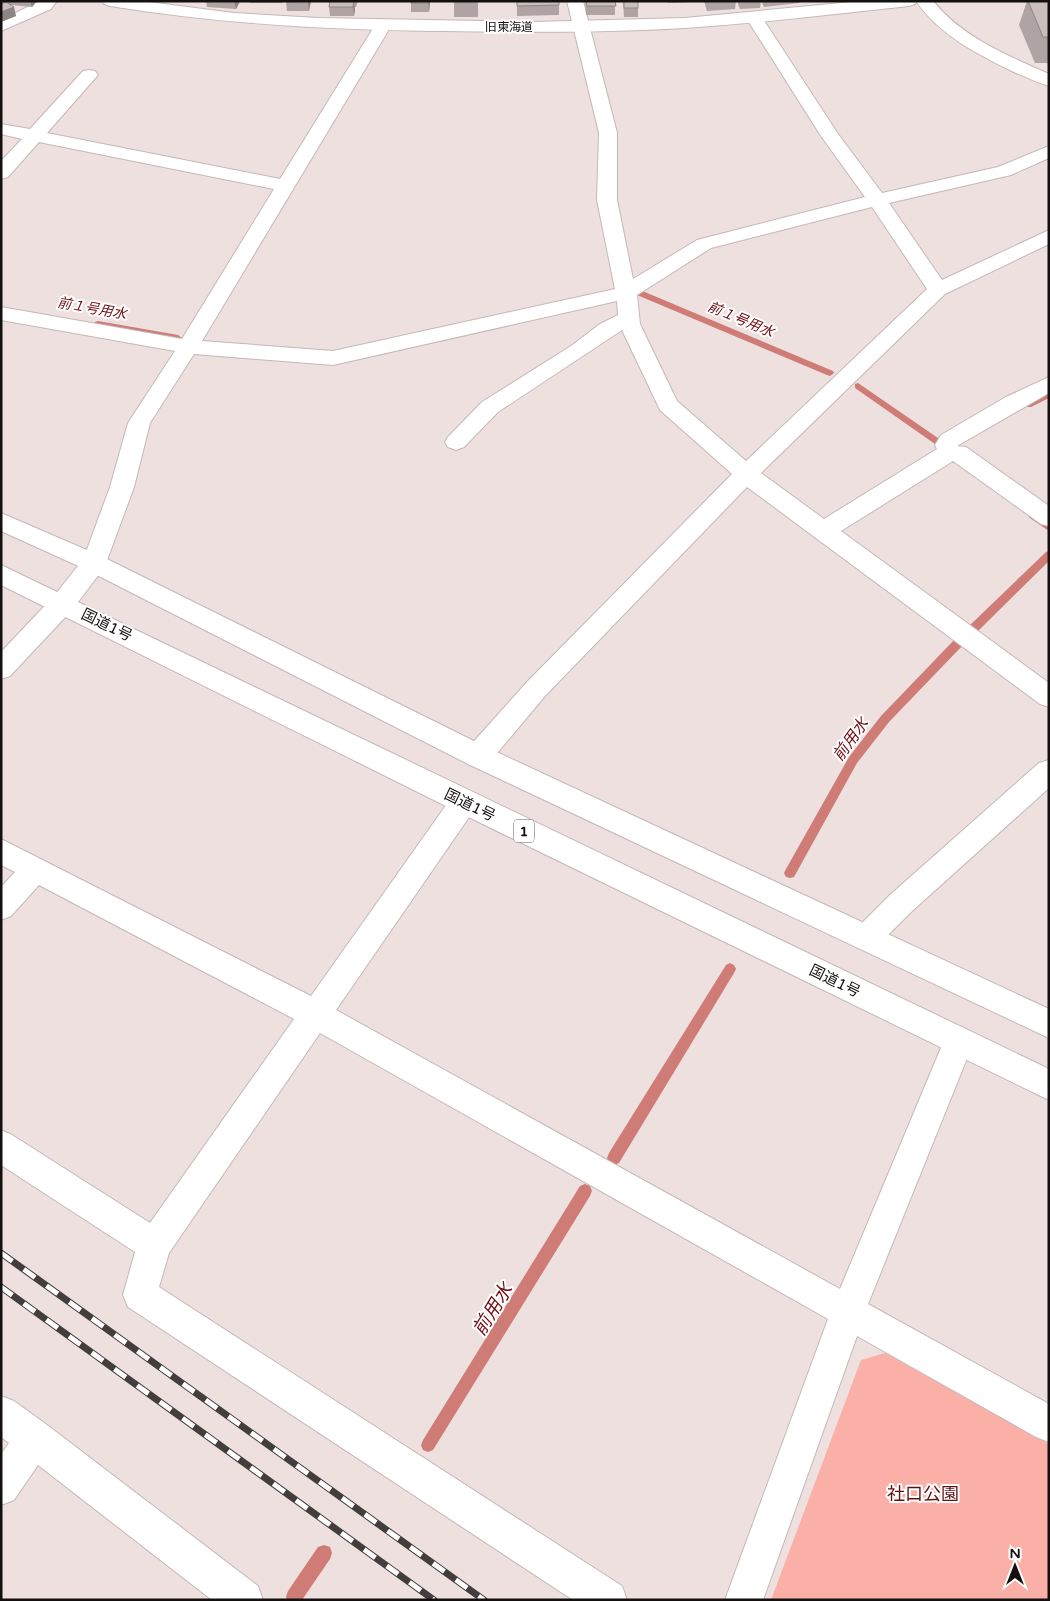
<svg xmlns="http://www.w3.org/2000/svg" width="1050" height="1601" font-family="'Varela Round','Noto Sans JP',sans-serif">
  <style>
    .green { fill: #faafa7 }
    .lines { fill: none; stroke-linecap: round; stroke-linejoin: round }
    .stream { fill: #ce7c75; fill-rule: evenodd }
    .minor-casing { stroke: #c4b8b7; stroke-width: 2 }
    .tertiary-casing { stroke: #c4b8b7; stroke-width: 2 }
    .trunk-casing { stroke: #c4b8b7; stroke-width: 2 }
    .minor { fill: #fff; fill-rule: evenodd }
    .tertiary { fill: #fff; fill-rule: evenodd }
    .trunk { fill: #fff; fill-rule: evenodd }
    .rail-casing { stroke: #433d3c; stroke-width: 7 }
    .rail { stroke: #fff; stroke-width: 5; stroke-dasharray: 14; stroke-linecap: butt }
    .wall { fill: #afa4a3 }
    .shaded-wall { fill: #8e8684 }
    .building { fill: #cbbfbd; stroke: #8e8684 }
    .labels { text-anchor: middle; stroke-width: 4; stroke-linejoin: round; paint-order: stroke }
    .far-street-label { font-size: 12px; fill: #14100f; stroke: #fff }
    .far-water-label { font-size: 14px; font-style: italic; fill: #710b11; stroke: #fff }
    .shield { fill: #fff; stroke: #5a5857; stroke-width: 1 }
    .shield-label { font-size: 14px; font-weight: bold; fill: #14100f }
    .street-label { font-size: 15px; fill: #14100f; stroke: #fff }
    .water-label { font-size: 16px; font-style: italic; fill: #710b11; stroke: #fff }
    .near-park-label { font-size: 18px; fill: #5c1213; stroke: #fff }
    .near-water-label { font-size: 19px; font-style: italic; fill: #710b11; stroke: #fff }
  </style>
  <rect width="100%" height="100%" fill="#ede0df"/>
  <polygon class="green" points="885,1353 1049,1444 1049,1600 771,1600 861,1360"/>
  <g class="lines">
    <g class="stream">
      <polygon points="640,290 833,371 834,373 830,376 827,375 637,295 636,293"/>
      <polygon points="98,321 178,335 182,338 178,341 95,326 95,322"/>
      <polygon points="858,383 951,447 951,451 945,451 855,388 855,384"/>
      <polygon points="1049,391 1049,398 1031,407 1025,407 1024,405"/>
      <polygon points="1033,513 1049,523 1049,531 1030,518 1028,516"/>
      <polygon points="1049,551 1049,561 975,634 967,634 966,631 967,628 1046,552"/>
      <polygon points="960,637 965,641 964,644 889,722 857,763 794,877 790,878 786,877 784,873 786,869 849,757 881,716 956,638"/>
      <polygon points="730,963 734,965 736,969 734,973 619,1163 614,1165 609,1163 607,1158 609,1153 726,965"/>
      <polygon points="585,1184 590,1186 592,1191 590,1196 433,1450 428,1452 423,1450 421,1445 423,1440 580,1186"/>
      <polygon points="324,1545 330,1547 332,1553 330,1559 302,1600 287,1600 286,1597 288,1591 318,1547"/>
    </g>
    <g class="minor-casing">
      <g id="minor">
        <polygon points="40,1 57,1 51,9 1,31 1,20"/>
        <path d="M567,1H583L617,133V200L633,279L697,240L865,197L821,136L745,16L747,13H759L838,134L882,193L998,167L1049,146V158L1011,175L889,203L942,280L1049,230V244L945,294L761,473L824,519L937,449L935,445L941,435L1006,397L1049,377V393L957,446L966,447L1049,506V526L1041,524L953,461L841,531L1049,683V707L1040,704L747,487L545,696L488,764L478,767L468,764L465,756L468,748L527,682L732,474L660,410L622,330L498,412L464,447L456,450L448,447L445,442L448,437L482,402L571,346L600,324L618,315L617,301L333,365L194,354L150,423L134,487L106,563L103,569L94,572L85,569L82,563L110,487L128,423L175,351L1,320V307L182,339L274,189L39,142L8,177L1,179V161L22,139L1,134V124L30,129L83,71L89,70L95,71L98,75L47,133L280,179L377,22H389L391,26L202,341L333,351L615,289L597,200L599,133ZM872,207L927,289L746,461L677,401L640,324L637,295L711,248Z"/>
        <path d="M916,1H933C963,38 1007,55 1049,74V86C1038,83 1027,77 1016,73C979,55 940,36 916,1Z"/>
        <polygon points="1049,760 1049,788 911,912 876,947 866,951 856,947 851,938 856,929 891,894 1039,763"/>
        <polygon points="464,790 474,794 478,802 474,810 336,1010 840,1289 948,1031 959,1026 970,1031 974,1041 868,1304 1049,1404 1049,1442 1036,1437 857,1336 763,1600 725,1600 828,1319 320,1033 169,1253 159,1287 622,1586 627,1600 573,1600 128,1307 123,1295 135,1252 1,1165 1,1130 12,1135 150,1223 294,1019 39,885 11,916 1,920 1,887 15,872 1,865 1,839 311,996 454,794"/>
        <polygon points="1,1396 14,1401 47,1425 258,1586 263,1600 212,1600 38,1465 14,1500 1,1505 1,1454 9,1443 1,1437"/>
      </g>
    </g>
    <g class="tertiary-casing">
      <g id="tertiary">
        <path d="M102,1H141L234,13L318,18L533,22L685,18L862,1H917L915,4L909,6C834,14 760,23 685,28C604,33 523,32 443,31C331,30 221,24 110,6L104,4Z"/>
        <polygon points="94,554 103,557 106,563 103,569 72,610 10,676 1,679 1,652 54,596 85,557"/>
      </g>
    </g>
    <g class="trunk-casing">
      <g id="trunk">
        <polygon points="1,513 103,557 488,748 1049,1009 1049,1038 468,764 85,569 1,531"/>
        <polygon points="1,565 1049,1069 1049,1100 454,810 1,585"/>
      </g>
    </g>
    <use href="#minor" class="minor"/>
    <use href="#tertiary" class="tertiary"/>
    <use href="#trunk" class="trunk"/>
    <g class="rail-casing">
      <g id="rail">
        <polyline points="1,1253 484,1600"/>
        <polyline points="1,1287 434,1600"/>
      </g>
    </g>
    <use href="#rail" class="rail"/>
  </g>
  <g class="wall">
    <polygon points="4,1 37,1 32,7 11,5 16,16 1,22 1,4 5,2"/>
    <polygon points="206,1 240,1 236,9 207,7"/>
    <rect x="250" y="1" width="32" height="2"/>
    <polygon points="286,1 311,1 309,11 287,11"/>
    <polygon points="330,1 358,1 356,7 355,7 354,16 330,16 329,7"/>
    <polygon points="411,1 430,1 429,12 411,12"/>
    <rect x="454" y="1" width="24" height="16"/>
    <polygon points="517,1 559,1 559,15 517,16"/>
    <polygon points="585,1 615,1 615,15 586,15"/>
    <polygon points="623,1 638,1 638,17 624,17"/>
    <polygon points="667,1 693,1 693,2 668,3"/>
    <polygon points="704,1 736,1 735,9 707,11"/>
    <polygon points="737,1 761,1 760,8 740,9"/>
    <polygon points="761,1 800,1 799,3 764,7"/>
    <polygon points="1027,1 1049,1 1049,63 1035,63 1019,25"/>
  </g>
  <g class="shaded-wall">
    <polygon points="30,1 37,1 32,7"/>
    <polygon points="234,1 240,1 236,9"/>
    <polygon points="308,1 311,1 309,11 308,2"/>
    <polygon points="354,1 355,10 354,16 353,7"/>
    <polygon points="428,1 430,1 430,3 429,12"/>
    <polygon points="14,7 16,16 1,22 1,12"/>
  </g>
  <g class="building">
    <polygon points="286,1 308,1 286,2"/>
    <polygon points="330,1 354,1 353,7 329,7"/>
    <rect x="411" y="1" width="17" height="2"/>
    <polygon points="517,1 559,1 559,5 517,6"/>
    <polygon points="586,1 615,1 616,6 587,6"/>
    <rect x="624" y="1" width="14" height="7"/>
    <polygon points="1028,1 1049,1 1049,37 1043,37"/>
    <polygon points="6,2 14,7 1,12 1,4"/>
  </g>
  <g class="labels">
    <g class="far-street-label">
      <text x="509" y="31">旧東海道</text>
    </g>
    <g class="far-water-label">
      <text transform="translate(92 308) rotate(10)" y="5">前１号用水</text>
      <text transform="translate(741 319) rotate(23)" y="5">前１号用水</text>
    </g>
    <rect class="shield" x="514" y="819.5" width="20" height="23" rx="4"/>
    <g class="shield-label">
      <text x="524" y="836">1</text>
    </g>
    <g class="street-label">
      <text transform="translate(107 625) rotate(26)" y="5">国道1号</text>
      <text transform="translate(470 805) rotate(26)" y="5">国道1号</text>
      <text transform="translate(835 981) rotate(26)" y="5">国道1号</text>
    </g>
    <g class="water-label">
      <text transform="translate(850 739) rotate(-54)" y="6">前用水</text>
    </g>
    <g class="near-park-label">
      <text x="923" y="1500">社口公園</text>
    </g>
    <g class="near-water-label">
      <text transform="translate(492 1309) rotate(-58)" y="7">前用水</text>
    </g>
  </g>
  <rect width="1050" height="1601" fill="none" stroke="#14100f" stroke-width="5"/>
  <g transform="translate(1015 1566)" stroke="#ffffff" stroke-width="4" paint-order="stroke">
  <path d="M0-4L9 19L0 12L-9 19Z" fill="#14100f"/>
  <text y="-8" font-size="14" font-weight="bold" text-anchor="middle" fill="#14100f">N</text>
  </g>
</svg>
